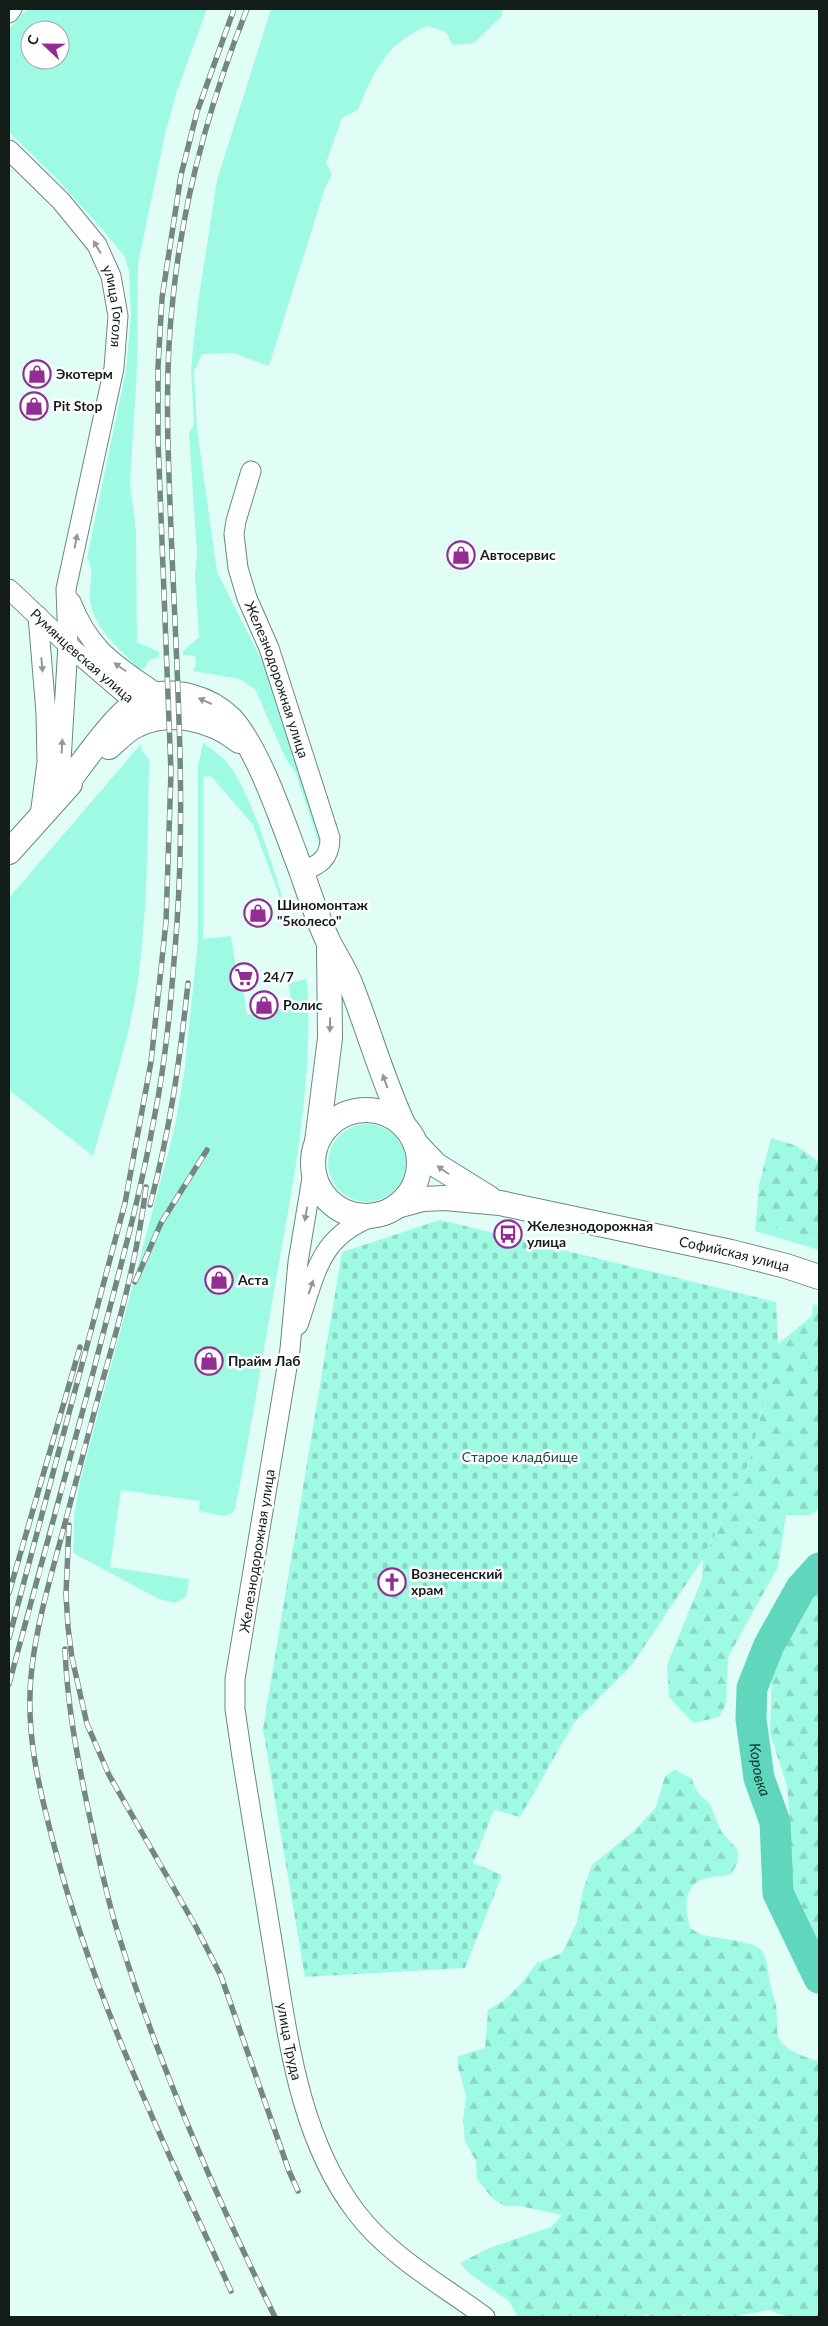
<svg xmlns="http://www.w3.org/2000/svg" width="828" height="2326" font-family="Lato,sans-serif">
  <style>
    .green { fill: #9ffae4; fill-rule: evenodd }
    .forest { fill: url(#forest-firs) }
    .cemetery { fill: url(#cemetery-stones) }
    .lines { fill: none; stroke-linecap: round; stroke-linejoin: round }
    .river { stroke: #60d6bd; stroke-width: 31 }
    .minor-casing { stroke: #6c8780; stroke-width: 21 }
    .major-casing { stroke: #6c8780; stroke-width: 26 }
    .minor { stroke: #fff; stroke-width: 19 }
    .major { stroke: #fff; stroke-width: 24 }
    .rail-casing { stroke: #748882; stroke-width: 5.5 }
    .rail { stroke: #fff; stroke-width: 4; stroke-dasharray: 11; stroke-linecap: butt }
    .oneway { fill: #949998 }
    .labels { text-anchor: middle; stroke-width: 5; stroke-linejoin: round; paint-order: stroke }
    .street-label { font-size: 14px; fill: #121d1a; stroke: #fff }
    .poi-label { font-size: 14px; font-weight: bold; fill: #121d1a; stroke: #fff; text-anchor: start }
    .park-label { font-size: 14px; fill: #1a4d43; stroke: #fff }
    .water-label { font-size: 15px; font-style: italic; fill: #00362d; stroke: #fff }
  </style>
  <defs>
    <pattern id="forest-firs" width="22" height="20" patternUnits="userSpaceOnUse" patternTransform="scale(1.25)"><rect width="22" height="20" fill="#9ffae4"/><path d="M5 1l3.5 6h-7zM16 11l3.5 6h-7z" fill="#88d6c3"/></pattern>
    <pattern id="cemetery-stones" width="16" height="16" patternUnits="userSpaceOnUse" patternTransform="scale(1.25)"><rect width="16" height="16" fill="#9ffae4"/><path d="M2 7V4a2 2 0 0 1 4 0v3zM10 15v-3a2 2 0 0 1 4 0v3z" fill="#88d6c3"/></pattern>
  </defs>
  <rect width="100%" height="100%" fill="#e1fef6"/>
  <g class="green">
    <path d="M27,9H207L177,91L166,130L138,263L137,368L130,483L136,532L137,642L159,652V657L149,660L144,669L138,668C120,649 93,628 90,600C88,583 96,575 87,558L126,370L131,315L129,272L125,257L102,229L58,180L9,132V29ZM30,30H60V60H30Z"/>
    <path d="M271,9H502V16L474,43L452,45L446,32L427,26C388,42 373,72 358,110L342,118L326,163L332,174L325,188L269,366L233,353L202,354L194,372L197,429L217,572L268,673L320,834V840L318,841L296,774L285,757L255,689L240,679L193,671L196,663L195,656L183,655V651L199,637L195,575L197,555L189,432L194,425L191,371L193,348L198,303L217,180Z"/>
    <path d="M203,743C213,750 222,756 229,765C254,799 274,871 287,912L282,913L279,895L253,825L211,776L203,777V939L231,936L236,967L232,968L235,989L243,988L247,1015L292,1007L288,983L307,979C314,1082 293,1184 275,1285C262,1360 250,1435 235,1509L231,1514L223,1516L199,1511L200,1501L121,1490L110,1567L189,1579L186,1597L175,1603L159,1599L73,1553L74,1516L80,1481L174,1131L184,1075L198,940V766Z"/>
    <path d="M141,744L142,751L149,759C148,828 148,896 140,964C133,1029 111,1093 93,1156L9,1090V898Z"/>
    <circle cx="367" cy="1163" r="39"/>
    <polygon points="756,1222 819,1241 819,1250 755,1231"/>
  </g>
  <g class="forest">
    <polygon points="771,1138 797,1146 819,1162 819,1241 756,1222 759,1185"/>
    <polygon points="813,1304 819,1306 819,1509 810,1515 786,1515 778,1567 728,1657 726,1704 719,1717 693,1723 669,1697 667,1665 702,1579 703,1559 749,1463 778,1344 812,1316"/>
    <polygon points="819,1583 819,1950 796,1901 789,1878 785,1838 790,1822 787,1786 770,1733 772,1670 801,1606"/>
    <path d="M675,1770L691,1778L698,1793L710,1804L721,1831L737,1849L738,1862L731,1874C722,1877 712,1876 703,1879C682,1887 685,1909 690,1927C693,1930 698,1934 703,1935C715,1938 754,1941 761,1950C767,1957 767,1967 769,1976C770,1986 774,1996 776,2006C780,2030 769,2040 797,2053C805,2057 811,2060 819,2060V2317H788L769,2310L731,2317H688L683,2314L681,2317H650L645,2314L643,2317H518L509,2301L469,2273L460,2263L489,2248L551,2227L562,2215L520,2206H505L493,2199L477,2179L476,2161L465,2142L463,2120L466,2096L458,2067V2056L485,2048L488,2010L503,2001L519,1986L537,1963L562,1953L577,1922L583,1890L592,1865L636,1829L656,1807L665,1776Z"/>
  </g>
  <polygon class="cemetery" points="440,1220 776,1302 778,1344 749,1463 703,1559 631,1666 574,1723 520,1817 494,1810 473,1863 502,1875 465,1968 305,1977 263,1729 342,1252"/>
  <g class="lines">
    <path class="river" id="s1" d="M819,1568L801,1588L769,1645L752,1688L751,1719L759,1778L775,1822L778,1893L819,1978"/>
    <g class="minor-casing">
      <g id="minor">
        <polyline points="9,13 12,9"/>
        <path id="s2" d="M9,150L61,201L97,245L111,276L118,316L114,368L66,589L68,645L59,794"/>
        <path id="s3" d="M251,471L236,521L234,534L238,568L247,598L269,648L330,838C330,859 319,865 301,872"/>
        <path id="s4" d="M9,589L68,645L145,711"/>
        <path d="M71,602C91,653 117,665 159,695"/>
        <polyline points="38,616 46,713 47,762 40,816"/>
        <path id="s5" d="M314,1166L298,1262L290,1349L235,1679V1709L242,1757C252,1820 263,1884 273,1947C288,2038 299,2137 356,2212C389,2256 442,2285 485,2317"/>
        <path d="M298,1325C317,1270 319,1234 380,1214"/>
      </g>
    </g>
    <g class="major-casing">
      <g id="major">
        <path d="M109,747C118,739 126,730 137,725C170,709 212,719 239,741"/>
        <path d="M59,794C78,770 120,705 147,697C176,688 210,698 231,719C260,751 285,829 301,870C309,893 317,918 328,941C336,957 346,971 352,988C370,1034 383,1081 404,1126"/>
        <polyline points="9,852 70,784"/>
        <circle cx="366" cy="1163" r="53"/>
        <polyline points="317,1142 330,1038 329,946"/>
        <polyline points="415,1143 436,1165 489,1198"/>
        <path id="s6" d="M397,1206L423,1199L445,1198L500,1203L731,1252L786,1266L819,1277"/>
      </g>
    </g>
    <use href="#minor" class="minor"/>
    <use href="#major" class="major"/>
    <g class="rail-casing">
      <g id="rail">
        <path d="M146,1187C138,1253 121,1316 103,1379C88,1434 74,1488 60,1542C49,1583 37,1624 32,1667C24,1729 39,1789 55,1849C96,2004 165,2146 231,2291"/>
        <path d="M150,1205C170,1131 180,1059 188,983"/>
        <polyline points="135,1282 161,1223 207,1150"/>
        <polyline points="69,1525 66,1594 68,1627 72,1658 87,1724 109,1775 196,1927 221,1976 289,2171 298,2191"/>
        <polyline points="9,1593 80,1347"/>
        <polyline points="9,1638 125,1203 151,1062 166,922 171,772 158,440 158,367 162,298 181,175 197,112 234,9"/>
        <path d="M65,1649C67,1703 77,1756 88,1809C97,1849 105,1891 117,1930C158,2063 214,2193 275,2317"/>
        <path d="M9,1684C38,1579 66,1474 94,1369C115,1286 139,1203 154,1119C167,1055 172,989 177,923C186,792 176,661 171,529C168,453 164,375 173,298C183,198 210,102 247,9"/>
      </g>
    </g>
    <use href="#rail" class="rail"/>
  </g>
  <defs><path id="oneway-solid" d="M-6-.8H1V-3.2L6.5 0L1 3.2V.8H-6Z" transform="scale(1.25)"/></defs>
  <g class="oneway">
    <use href="#oneway-solid" transform="translate(97 247) rotate(-121)"/>
    <use href="#oneway-solid" transform="translate(76 541) rotate(-79)"/>
    <use href="#oneway-solid" transform="translate(42 665) rotate(85)"/>
    <use href="#oneway-solid" transform="translate(120 667) rotate(-145)"/>
    <use href="#oneway-solid" transform="translate(205 701) rotate(-156)"/>
    <use href="#oneway-solid" transform="translate(62 746) rotate(-87)"/>
    <use href="#oneway-solid" transform="translate(330 1025) rotate(91)"/>
    <use href="#oneway-solid" transform="translate(385 1081) rotate(-110)"/>
    <use href="#oneway-solid" transform="translate(443 1170) rotate(-145)"/>
    <use href="#oneway-solid" transform="translate(306 1214) rotate(100)"/>
    <use href="#oneway-solid" transform="translate(311 1287) rotate(-71)"/>
  </g>
  <defs>
    <g id="shop-ring" transform="scale(1.4375)"><circle r="9.5" fill="#fff" stroke="#912d93" stroke-width="1.5"/><path d="M-5-2.5h2.3a2.7 3.5 0 0 1 5.4 0H5L5.5 6h-11ZM-1.5-2.5h3a1.5 2.3 0 0 0-3 0Z" fill="#912d93"/></g>
    <g id="supermarket-ring" transform="scale(1.4375)"><circle r="9.5" fill="#fff" stroke="#912d93" stroke-width="1.5"/><path d="M-6-5.5h2.5l.6 2H6L4.5 2H-2.5L-4.4-4H-6ZM-1.5 3.2a1.3 1.3 0 1 0 .1 0ZM3 3.2a1.3 1.3 0 1 0 .1 0Z" fill="#912d93"/></g>
    <g id="bus-ring" transform="scale(1.4375)"><circle r="9.5" fill="#fff" stroke="#912d93" stroke-width="1.5"/><path d="M-5-6H5V4H4V6H2V4H-2V6H-4V4H-5ZM-3.5-4V0h7V-4ZM-3.5 1.2v1.5H-2V1.2ZM2 1.2v1.5H3.5V1.2Z" fill="#912d93"/></g>
    <g id="church-ring" transform="scale(1.4375)"><circle r="9.5" fill="#fff" stroke="#912d93" stroke-width="1.5"/><path d="M-1.2-6h2.4v3.5h3.3v2.4h-3.3V6h-2.4V-.1h-3.3v-2.4h3.3Z" fill="#912d93"/></g>
  </defs>
  <g fill-rule="evenodd">
    <use href="#shop-ring" x="37" y="374"/>
    <use href="#shop-ring" x="34" y="406"/>
    <use href="#shop-ring" x="461" y="555"/>
    <use href="#shop-ring" x="258" y="913"/>
    <use href="#supermarket-ring" x="244" y="977"/>
    <use href="#shop-ring" x="264" y="1005"/>
    <use href="#bus-ring" x="508" y="1234"/>
    <use href="#shop-ring" x="219" y="1280"/>
    <use href="#shop-ring" x="209" y="1361"/>
    <use href="#church-ring" x="392" y="1582"/>
  </g>
  <g class="labels">
    <g class="street-label">
      <text dy="5" stroke="none"><textPath href="#s2" startOffset="194">улица Гоголя</textPath></text>
      <text dy="5" stroke="none"><textPath href="#s4" startOffset="99">Румянцевская улица</textPath></text>
      <text dy="5" stroke="none"><textPath href="#s3" startOffset="218">Железнодорожная улица</textPath></text>
      <text dy="5" stroke="none"><textPath href="#s6" startOffset="344">Софийская улица</textPath></text>
      <text transform="translate(257 1551) rotate(-81)" y="5">Железнодорожная улица</text>
      <text dy="5" stroke="none"><textPath href="#s5" startOffset="886">улица Труда</textPath></text>
    </g>
    <g class="poi-label">
      <text x="56" y="379">Экотерм</text>
      <text x="53" y="411">Pit Stop</text>
      <text x="480" y="560">Автосервис</text>
      <text x="277" y="910">Шиномонтаж<tspan x="277" dy="16">"5колесо"</tspan></text>
      <text x="263" y="982">24/7</text>
      <text x="283" y="1010">Ролис</text>
      <text x="527" y="1231">Железнодорожная<tspan x="527" dy="16">улица</tspan></text>
      <text x="238" y="1285">Аста</text>
      <text x="228" y="1366">Прайм Лаб</text>
      <text x="411" y="1579">Вознесенский<tspan x="411" dy="16">храм</tspan></text>
    </g>
    <g class="park-label">
      <text x="520" y="1462">Старое кладбище</text>
    </g>
    <g class="water-label">
      <text dy="5" stroke="none"><textPath href="#s1" startOffset="221">Коровка</textPath></text>
    </g>
  </g>
  <rect width="828" height="2326" fill="none" stroke="#121d1a" stroke-width="20"/>
  <g transform="translate(45 45) rotate(292)"><circle r="24" fill="#ffffff" stroke="#a0a5a3"/>
  <path d="M0-4L9 19L0 12L-9 19Z" fill="#912d93"/>
  <text y="-8" font-size="14" font-weight="bold" text-anchor="middle" fill="#121d1a">С</text>
  </g>
</svg>
